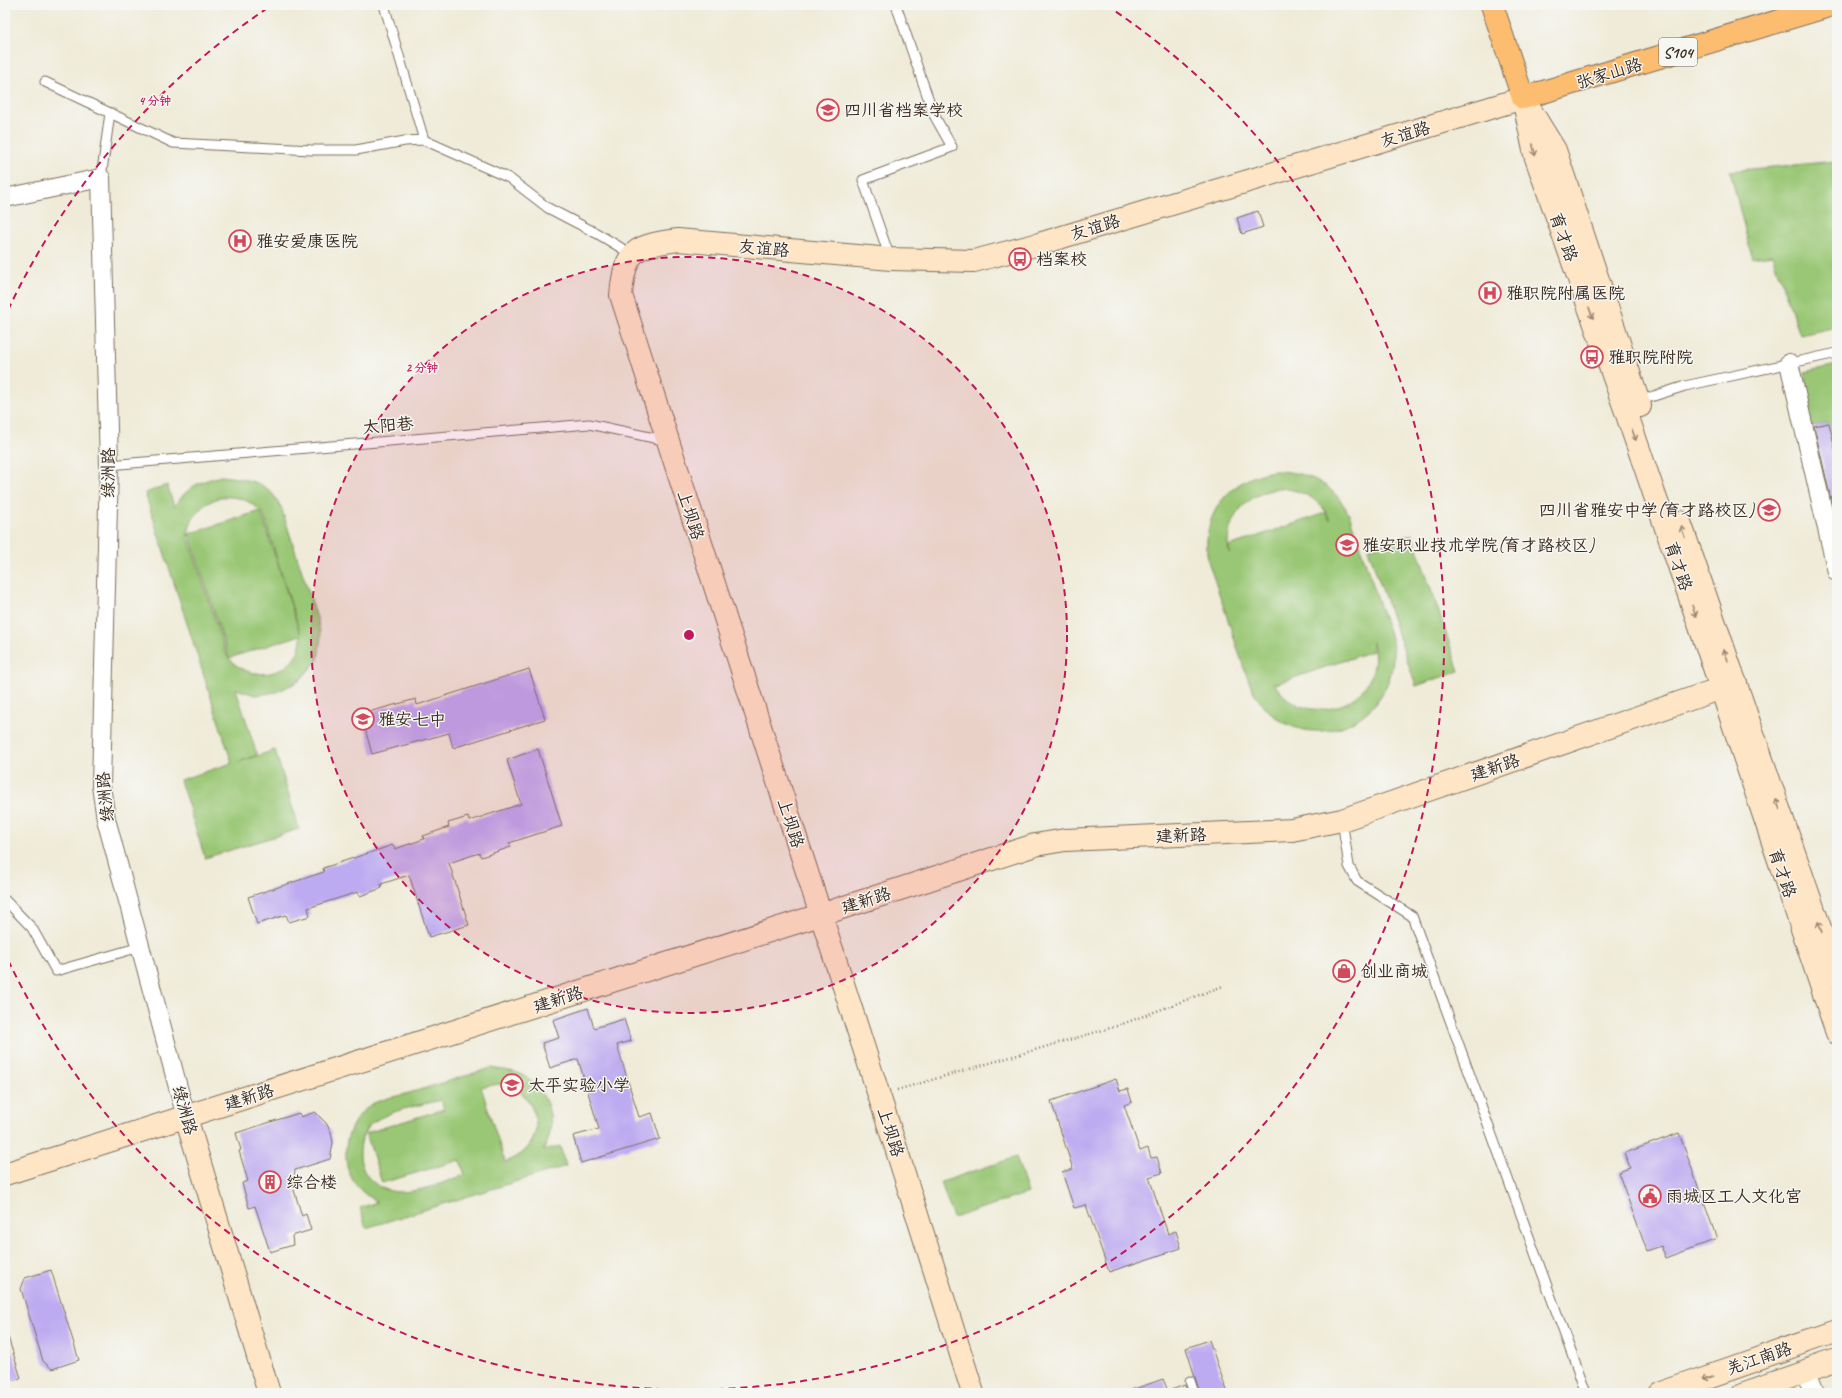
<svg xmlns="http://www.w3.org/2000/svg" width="1842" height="1398" font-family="Caveat,'LXGW WenKai TC',sans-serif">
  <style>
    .green { fill: #9ac774; stroke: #6a7849; fill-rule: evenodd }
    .building { fill: #bdabf1 }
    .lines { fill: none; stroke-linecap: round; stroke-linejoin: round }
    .lane-casing { stroke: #7a6e5f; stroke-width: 11 }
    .street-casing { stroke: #7a6e5f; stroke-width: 20 }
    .secondary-casing { stroke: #7a6e5f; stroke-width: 24 }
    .primary-casing { stroke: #7a6e5f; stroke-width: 24 }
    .path { stroke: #7a6e5f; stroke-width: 2.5; stroke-dasharray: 1 3; stroke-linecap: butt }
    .lane { stroke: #fff; stroke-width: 9 }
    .street { stroke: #fff; stroke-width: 18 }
    .secondary { stroke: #fee5c5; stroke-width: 22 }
    .primary { stroke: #fcbd6f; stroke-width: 22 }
    .oneway { stroke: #9c8872 }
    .ring { fill: none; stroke: #c2185b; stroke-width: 2; stroke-dasharray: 7 5 }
    .labels { text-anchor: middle; stroke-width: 3; stroke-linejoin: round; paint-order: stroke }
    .shield { fill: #f6f6f2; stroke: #73675e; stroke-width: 1 }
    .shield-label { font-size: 16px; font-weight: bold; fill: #3b2a1e }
    .street-label { font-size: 17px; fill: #3b2a1e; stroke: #f6f6f2 }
    .poi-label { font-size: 17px; fill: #3b2a1e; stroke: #f6f6f2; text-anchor: start }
    .centre { fill: #c2185b; stroke: #f6f6f2; stroke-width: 2 }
    .ring-label { font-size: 12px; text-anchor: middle; font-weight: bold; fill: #c2185b; stroke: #f6f6f2; stroke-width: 3; stroke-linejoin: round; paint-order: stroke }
  </style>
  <rect width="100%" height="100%" fill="#f6f6f2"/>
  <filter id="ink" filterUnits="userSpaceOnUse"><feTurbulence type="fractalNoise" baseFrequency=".025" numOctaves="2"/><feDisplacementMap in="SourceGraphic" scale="8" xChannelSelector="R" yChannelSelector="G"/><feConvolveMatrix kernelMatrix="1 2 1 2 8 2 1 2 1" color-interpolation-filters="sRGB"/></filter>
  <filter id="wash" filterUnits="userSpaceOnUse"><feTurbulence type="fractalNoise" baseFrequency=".012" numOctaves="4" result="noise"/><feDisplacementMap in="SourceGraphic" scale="16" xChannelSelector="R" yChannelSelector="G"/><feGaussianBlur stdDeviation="0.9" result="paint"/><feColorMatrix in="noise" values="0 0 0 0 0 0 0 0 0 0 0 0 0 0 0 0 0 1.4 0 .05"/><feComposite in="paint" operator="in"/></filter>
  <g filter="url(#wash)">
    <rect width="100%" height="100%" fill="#efebd8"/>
    <g class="green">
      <polygon points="1837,161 1837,327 1800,335 1772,255 1752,258 1730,171"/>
      <polygon points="1837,365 1837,457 1829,423 1809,427 1805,372"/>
      <path d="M1273,471C1307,471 1336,484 1350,517L1392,641C1404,712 1319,762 1266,709C1249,691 1243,664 1235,641C1226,614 1217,587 1208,561C1200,514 1229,479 1273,471ZM1280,488C1302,490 1321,499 1330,520L1325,513L1229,546V553C1223,519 1247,493 1280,488ZM1372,642C1390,698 1309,739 1273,682L1276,684L1372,651Z"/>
      <path d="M221,476C238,478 260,480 272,493C275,497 278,502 281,507L318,621L321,636L318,660L299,681L277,692L255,695L236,689L257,755L238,762L275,750L299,829L205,858L180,780L232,763L145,493L167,485L174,506C191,485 196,483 221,476ZM221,497C237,496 249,499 260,511L189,534L229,658L301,635C302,677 247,687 226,654L188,537C190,516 201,504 221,497ZM262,512L263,513L300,633L261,513Z"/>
      <polygon points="1412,534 1459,671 1416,686 1368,549"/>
      <path d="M491,1068C502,1070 512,1070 522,1075C549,1090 559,1125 543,1151L560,1146L566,1166L366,1228L360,1208L377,1202C359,1192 347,1178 346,1157C344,1137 355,1113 374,1103C385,1098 398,1096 409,1093C437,1085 464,1076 491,1068ZM499,1084C504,1085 510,1086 514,1088C523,1092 527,1099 531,1106C544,1132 530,1154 505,1162L481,1087ZM441,1100L444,1109L366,1133L382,1183L460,1160L465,1175C437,1184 397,1204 373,1182C365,1175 361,1167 360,1156C360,1144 362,1130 372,1123C389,1110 421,1105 441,1100Z"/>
      <polygon points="1016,1157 1028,1193 953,1218 941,1182"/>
    </g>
    <g id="blocks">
      <g class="building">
        <polygon points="1258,211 1263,227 1242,234 1237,218"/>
        <polygon points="1829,423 1837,457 1837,525 1814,426"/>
        <polygon points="529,669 545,719 453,748 449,733 372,754 361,714 416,699 417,705"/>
        <polygon points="538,749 562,826 509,843 511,847 481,857 479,853 449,863 469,925 429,937 409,875 381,884 382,888 360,896 358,892 308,908 310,916 289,922 286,915 257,924 248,897 324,872 323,868 393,845 395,849 424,839 423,836 449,827 448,823 468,817 469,821 521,804 507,760"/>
        <polygon points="588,1008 594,1028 624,1019 631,1041 617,1045 639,1117 652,1113 660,1139 581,1163 573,1136 599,1129 578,1059 550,1068 542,1043 559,1038 553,1020"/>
        <polygon points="1116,1079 1120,1091 1128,1089 1132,1102 1124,1105 1140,1151 1148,1148 1151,1158 1157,1157 1162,1173 1149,1177 1168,1234 1176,1231 1181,1248 1109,1272 1086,1205 1074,1208 1062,1172 1073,1169 1051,1101"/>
        <polygon points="315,1112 326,1123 331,1132 333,1143 330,1159 295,1170 293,1187 302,1216 306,1214 311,1230 292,1236 293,1245 270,1252 255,1206 249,1208 242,1183 248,1181 239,1151 241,1150 236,1133 299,1113 301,1117"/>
        <polygon points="1679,1133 1717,1239 1666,1258 1661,1246 1647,1251 1618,1172 1630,1168 1625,1153"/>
        <polygon points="51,1270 79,1360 52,1369 43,1361 21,1289 25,1278"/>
        <polygon points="5,1337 8,1337 21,1378 5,1383"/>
        <polygon points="1209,1340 1219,1369 1228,1393 1200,1393 1186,1348"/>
        <polygon points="1163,1379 1168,1391 1185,1385 1188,1393 1129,1393 1129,1391"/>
      </g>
    </g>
  </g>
  <g filter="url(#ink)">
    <use href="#blocks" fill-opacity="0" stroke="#7a6e5f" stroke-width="1"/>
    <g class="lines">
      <g class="lane-casing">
        <g id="lane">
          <polyline points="384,5 424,140"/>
          <polyline points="45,82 173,143 312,150 356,150 405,141 424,140 509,178 548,208 598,234 633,255"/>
          <polyline points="101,178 110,113"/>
          <polyline points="890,258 863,180 952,147 934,115 896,5"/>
          <polyline points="1638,401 1685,386 1837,353"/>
          <polyline points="109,465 589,424 668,441"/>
          <polyline points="1342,820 1349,866 1357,881 1412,916 1586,1393"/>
          <polyline points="5,900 32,928 56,971 140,947"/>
          <polyline points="1190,1381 1194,1393"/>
        </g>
      </g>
      <g class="street-casing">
        <g id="street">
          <polyline points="5,198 101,178 109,465 101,786 106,819 186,1117"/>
          <polyline points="1789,363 1837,572"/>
          <polyline points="1804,1371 1813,1393"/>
        </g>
      </g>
      <g class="secondary-casing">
        <g id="secondary">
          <polyline points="1523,98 1535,155 1624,406 1721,688 1837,1033"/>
          <polyline points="1531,111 1555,150 1640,406"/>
          <polyline points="1680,522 1837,977"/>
          <polyline points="186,1117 269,1393"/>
          <polyline points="5,1174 820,915 1035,845 1065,840 1292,830 1342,820 1736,683"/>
          <path d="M973,1393L896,1148L621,295C625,249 635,246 678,240L891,259L974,261L1039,244L1523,98"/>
          <polyline points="1659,1393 1837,1331"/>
          <polyline points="1742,1393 1837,1360"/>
        </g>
      </g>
      <g class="primary-casing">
        <polyline id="primary" points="1492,5 1523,98 1832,5"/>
      </g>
      <polyline class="path" points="897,1090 1117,1026 1223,986"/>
      <use href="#lane" class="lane"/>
      <use href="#street" class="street"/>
      <use href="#secondary" class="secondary"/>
      <use href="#primary" class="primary"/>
    </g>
    <defs><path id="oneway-shaft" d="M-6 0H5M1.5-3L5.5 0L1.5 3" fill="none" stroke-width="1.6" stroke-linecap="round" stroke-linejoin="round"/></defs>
    <g class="oneway">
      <use href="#oneway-shaft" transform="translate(1534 150) rotate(77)"/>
      <use href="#oneway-shaft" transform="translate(1591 313) rotate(70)"/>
      <use href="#oneway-shaft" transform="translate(1634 435) rotate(71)"/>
      <use href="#oneway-shaft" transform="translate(1683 532) rotate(-109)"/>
      <use href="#oneway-shaft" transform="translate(1694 611) rotate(71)"/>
      <use href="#oneway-shaft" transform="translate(1726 655) rotate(-109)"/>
      <use href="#oneway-shaft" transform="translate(1778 804) rotate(-109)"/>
      <use href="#oneway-shaft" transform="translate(1820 927) rotate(-109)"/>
      <use href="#oneway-shaft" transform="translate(1708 1376) rotate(161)"/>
    </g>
  </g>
  <circle cx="689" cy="635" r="378" fill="#c2185b" fill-opacity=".12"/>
  <g class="ring">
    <circle cx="689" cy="635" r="378"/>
    <path d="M8 310A755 755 0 0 1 272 5M1106 5A755 755 0 1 1 8 960"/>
  </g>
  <defs>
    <g id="university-ring" transform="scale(1.15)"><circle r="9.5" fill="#f6f6f2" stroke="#d1495b" stroke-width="1.5"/><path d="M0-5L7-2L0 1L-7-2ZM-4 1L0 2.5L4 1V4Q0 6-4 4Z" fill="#d1495b"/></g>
    <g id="hospital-ring" transform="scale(1.15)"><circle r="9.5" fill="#f6f6f2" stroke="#d1495b" stroke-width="1.5"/><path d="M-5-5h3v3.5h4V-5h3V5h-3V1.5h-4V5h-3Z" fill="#d1495b"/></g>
    <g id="bus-ring" transform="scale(1.15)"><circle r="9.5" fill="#f6f6f2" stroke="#d1495b" stroke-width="1.5"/><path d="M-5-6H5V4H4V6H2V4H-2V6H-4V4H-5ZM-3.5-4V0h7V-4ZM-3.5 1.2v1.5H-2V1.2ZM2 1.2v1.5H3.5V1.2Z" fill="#d1495b"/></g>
    <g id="school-ring" transform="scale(1.15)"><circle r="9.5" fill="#f6f6f2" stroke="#d1495b" stroke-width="1.5"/><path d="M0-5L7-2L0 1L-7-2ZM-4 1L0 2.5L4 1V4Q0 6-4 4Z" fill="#d1495b"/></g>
    <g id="shop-ring" transform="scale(1.15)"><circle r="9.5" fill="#f6f6f2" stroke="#d1495b" stroke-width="1.5"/><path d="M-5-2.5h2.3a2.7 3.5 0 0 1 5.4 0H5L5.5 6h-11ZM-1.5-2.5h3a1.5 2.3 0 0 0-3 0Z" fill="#d1495b"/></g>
    <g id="building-ring" transform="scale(1.15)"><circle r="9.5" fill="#f6f6f2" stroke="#d1495b" stroke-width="1.5"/><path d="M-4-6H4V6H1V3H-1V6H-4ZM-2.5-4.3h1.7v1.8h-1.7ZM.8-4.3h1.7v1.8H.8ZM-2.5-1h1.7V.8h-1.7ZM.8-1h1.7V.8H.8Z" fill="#d1495b"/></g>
    <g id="civic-ring" transform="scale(1.15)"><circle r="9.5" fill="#f6f6f2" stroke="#d1495b" stroke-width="1.5"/><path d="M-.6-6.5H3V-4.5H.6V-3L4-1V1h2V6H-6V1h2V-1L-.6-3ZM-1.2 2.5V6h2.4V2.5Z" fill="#d1495b"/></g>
  </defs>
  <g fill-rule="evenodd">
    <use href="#university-ring" x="828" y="110"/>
    <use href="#hospital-ring" x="240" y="241"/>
    <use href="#bus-ring" x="1020" y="259"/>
    <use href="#hospital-ring" x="1490" y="293"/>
    <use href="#bus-ring" x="1592" y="357"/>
    <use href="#school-ring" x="1769" y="510"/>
    <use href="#university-ring" x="1347" y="545"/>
    <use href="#school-ring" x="363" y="719"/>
    <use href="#shop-ring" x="1344" y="971"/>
    <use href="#school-ring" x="512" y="1085"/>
    <use href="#building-ring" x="270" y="1182"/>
    <use href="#civic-ring" x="1650" y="1196"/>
  </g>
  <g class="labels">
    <rect class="shield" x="1659" y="38" width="38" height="28" rx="3"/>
    <g class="shield-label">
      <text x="1678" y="58">S104</text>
    </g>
    <g class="street-label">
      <text transform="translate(1609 73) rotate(-17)" y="6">张家山路</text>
      <text transform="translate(1405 134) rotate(-17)" y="6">友谊路</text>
      <text transform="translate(1095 227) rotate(-17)" y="6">友谊路</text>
      <text transform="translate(1564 237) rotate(70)" y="6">育才路</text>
      <text transform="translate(764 248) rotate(5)" y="6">友谊路</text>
      <text transform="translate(388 425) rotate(-5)" y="6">太阳巷</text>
      <text transform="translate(108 473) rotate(-90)" y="6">绿洲路</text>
      <text transform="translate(691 515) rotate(72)" y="6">上坝路</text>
      <text transform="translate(1679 566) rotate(71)" y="6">育才路</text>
      <text transform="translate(1495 767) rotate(-19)" y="6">建新路</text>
      <text transform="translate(105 797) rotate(-96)" y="6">绿洲路</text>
      <text transform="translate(791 823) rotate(72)" y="6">上坝路</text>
      <text transform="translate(1181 835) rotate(-2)" y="6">建新路</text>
      <text transform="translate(1783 873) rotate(71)" y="6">育才路</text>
      <text transform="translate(866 900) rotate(-18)" y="6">建新路</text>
      <text transform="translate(558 999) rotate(-18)" y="6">建新路</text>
      <text transform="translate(249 1097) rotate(-18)" y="6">建新路</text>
      <text transform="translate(185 1110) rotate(74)" y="6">绿洲路</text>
      <text transform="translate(891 1132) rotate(72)" y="6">上坝路</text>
      <text transform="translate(1759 1358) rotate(-19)" y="6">羌江南路</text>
    </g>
    <g class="poi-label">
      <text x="844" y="116">四川省档案学校</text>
      <text x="256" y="247">雅安爱康医院</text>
      <text x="1036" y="265">档案校</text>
      <text x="1506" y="299">雅职院附属医院</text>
      <text x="1608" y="363">雅职院附院</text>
      <text x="1754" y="516" text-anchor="end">四川省雅安中学(育才路校区)</text>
      <text x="1362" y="551">雅安职业技术学院(育才路校区)</text>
      <text x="378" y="725">雅安七中</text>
      <text x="1360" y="977">创业商城</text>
      <text x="528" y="1091">太平实验小学</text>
      <text x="286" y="1188">综合楼</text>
      <text x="1666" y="1202">雨城区工人文化宫</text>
    </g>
  </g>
  <circle cx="689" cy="635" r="6" class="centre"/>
  <g class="ring-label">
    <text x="155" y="105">4 分钟</text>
    <text x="422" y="372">2 分钟</text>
  </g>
  <rect width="1842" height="1398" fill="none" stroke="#f6f6f2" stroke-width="20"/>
</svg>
